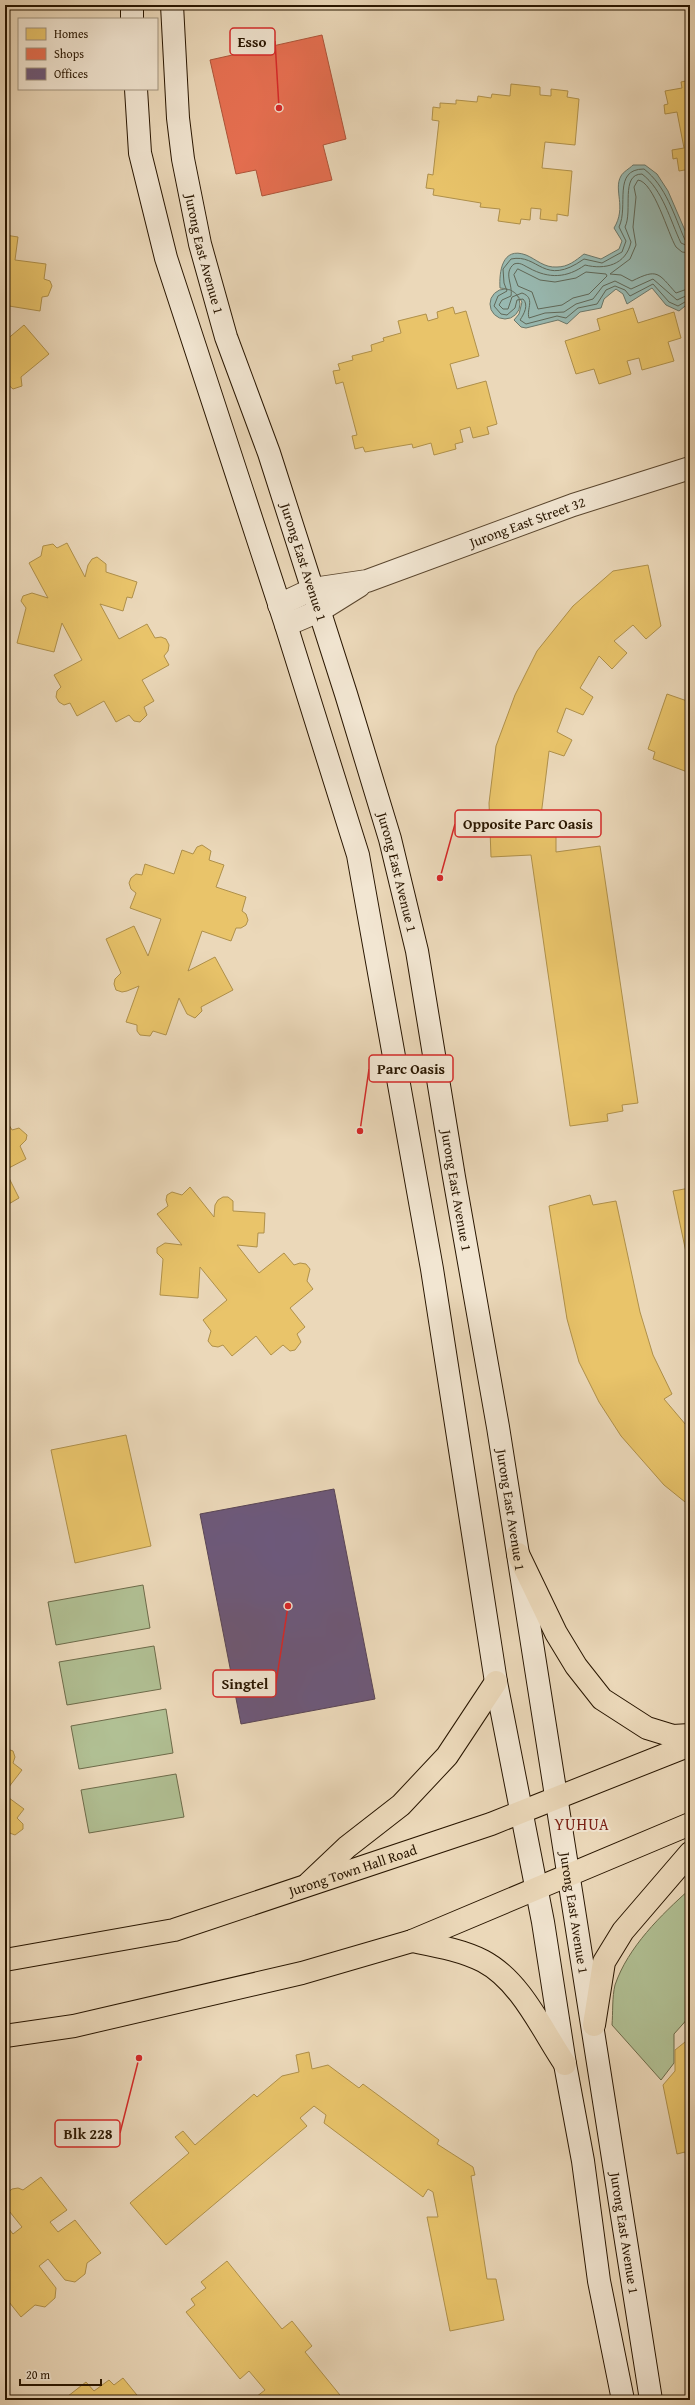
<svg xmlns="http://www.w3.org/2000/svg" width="695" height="2405" font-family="'Gentium Book Plus',serif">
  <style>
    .green { fill: #b1c094; stroke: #6d6b4a }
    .water { fill: #98b9b1; stroke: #6c786a }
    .homes { fill: #e9c46a; stroke: #af904a }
    .shops { fill: #e76f51; stroke: #ae5439 }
    .offices { fill: #6d597a; stroke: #594555 }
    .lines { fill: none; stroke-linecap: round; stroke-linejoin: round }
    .shore { stroke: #606858; stroke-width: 1 }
    .street-casing { stroke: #5a462e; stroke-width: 24 }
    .secondary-casing { stroke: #291600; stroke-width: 24 }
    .primary-casing { stroke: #291600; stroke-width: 24 }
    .street { stroke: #f2e6d2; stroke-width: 22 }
    .secondary { stroke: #f2e6d2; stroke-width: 22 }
    .primary { stroke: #ebd8b9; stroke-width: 22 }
    .labels { text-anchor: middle; stroke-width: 4; stroke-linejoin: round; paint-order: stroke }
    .street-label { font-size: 14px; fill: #291600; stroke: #f2e6d2 }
    .quarter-label { font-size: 16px; letter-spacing: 1px; fill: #7a1f14; stroke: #f2e6d2 }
    .leader { fill: none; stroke: #d62828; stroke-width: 1.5 }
    .callout-dot { fill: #d62828; stroke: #f2e6d2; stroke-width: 1.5 }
    .callout { fill: #f2e6d2; stroke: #d62828; stroke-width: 1.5 }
    .callout-label { font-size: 15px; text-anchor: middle; font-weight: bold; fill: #291600 }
  </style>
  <rect width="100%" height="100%" fill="#ebd8b9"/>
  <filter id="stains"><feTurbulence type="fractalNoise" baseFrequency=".005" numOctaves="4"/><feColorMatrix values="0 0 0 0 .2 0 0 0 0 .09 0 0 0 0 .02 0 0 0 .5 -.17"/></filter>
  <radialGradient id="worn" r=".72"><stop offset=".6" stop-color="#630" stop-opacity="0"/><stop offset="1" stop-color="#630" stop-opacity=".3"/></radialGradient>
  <g class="green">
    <polygon points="143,1585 150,1628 56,1645 48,1602"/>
    <polygon points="154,1646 161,1689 67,1705 59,1662"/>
    <polygon points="166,1709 173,1753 79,1769 71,1726"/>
    <polygon points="176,1774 184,1817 89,1833 81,1790"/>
    <path d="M690,1889V2016L674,2034V2063L661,2080L612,2025C613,2013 612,1997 615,1985C628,1947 661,1915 690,1889Z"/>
  </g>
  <g class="water">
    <path d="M633,165H645L657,174L668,191L690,242V302L679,311L666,305L652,288L627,304L623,294L616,289L604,299L601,308L580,312L567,324L558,320L526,328L521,327L514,320L519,314L522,302C516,292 511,289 500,288C499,272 502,246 526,255C536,259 544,268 557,267C568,267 575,261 584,254L601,259L619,249L622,241L614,228C627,207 613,190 621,176C623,172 629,169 633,165Z"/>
    <circle cx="505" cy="304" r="15"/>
  </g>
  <g class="homes">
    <polygon points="690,80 690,169 679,171 677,158 673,159 672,150 684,148 677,112 665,114 664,105 668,104 665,91 682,88 681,82"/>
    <polygon points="511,84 540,87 540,95 551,96 551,89 568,91 567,97 579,99 575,145 545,142 542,168 572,171 568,216 557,214 557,221 540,219 541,209 531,208 530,220 521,219 520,224 498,221 500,209 480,207 481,203 433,195 434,189 426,188 428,174 433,175 439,121 432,120 433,107 440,108 440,103 456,104 456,100 477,102 478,96 491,98 492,94 510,96"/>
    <polygon points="5,235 18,237 15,260 46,264 44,279 50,281 52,286 48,296 42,297 40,311 9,306 5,340"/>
    <polygon points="453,307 455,314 466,311 479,356 450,364 457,389 486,381 497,424 487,427 489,434 473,438 470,427 460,430 463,442 455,444 456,449 434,455 431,443 413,448 412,444 365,452 363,447 355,449 352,436 357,435 343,382 336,384 333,371 340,370 338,364 353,360 352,356 372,351 371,345 384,341 383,338 401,333 398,321 426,314 428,321 438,318 437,312"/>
    <polygon points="633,308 638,323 674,312 681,338 668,342 674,361 642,370 639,358 627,361 631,374 599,384 594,369 576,374 565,341 600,330 597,319"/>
    <polygon points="24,325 49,354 21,377 22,386 13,389 5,382 5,341"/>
    <polygon points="67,543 85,577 88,565 92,559 97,557 106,564 106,572 137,582 132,598 127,597 123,611 100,604 119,639 147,624 155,638 161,637 166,639 169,645 168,651 164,656 169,665 142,680 154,701 144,707 147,715 140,722 134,721 129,715 116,722 104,701 77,716 70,703 64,705 59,702 56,697 57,691 61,687 54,675 82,660 62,623 54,652 17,643 26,608 21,601 23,596 32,593 48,598 29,563 41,556 43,546 53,544 57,548"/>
    <polygon points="648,565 661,626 646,639 633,625 614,641 627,653 612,669 599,656 580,688 593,697 583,715 566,708 557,732 572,740 564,756 549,751 540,824 556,828 556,852 600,846 638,1103 622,1105 623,1111 607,1114 608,1121 570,1126 531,855 491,857 489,803 496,746 515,695 537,651 573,606 613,571"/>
    <polygon points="667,694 690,702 690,773 653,759 655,752 648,749"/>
    <polygon points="202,845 211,851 209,860 224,865 216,887 246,897 242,911 246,914 248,920 246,925 241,928 236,928 231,941 202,931 188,971 215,957 233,990 201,1007 202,1011 195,1018 187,1014 179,998 166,1035 153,1031 150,1036 140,1035 137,1031 137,1025 126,1022 139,986 127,991 122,992 116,990 114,984 115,979 121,973 106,939 134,926 148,956 161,919 130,908 136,893 131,889 129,883 131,878 136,874 142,875 145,864 174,874 182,850 193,854 197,847"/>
    <polygon points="6,1120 12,1130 19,1128 27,1135 26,1140 20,1146 26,1159 5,1170 19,1198 7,1205 8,1210 5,1215 5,1121"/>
    <polygon points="190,1187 214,1217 215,1205 218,1200 223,1197 228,1197 233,1201 233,1211 265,1213 264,1233 258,1233 257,1247 237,1245 259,1273 284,1253 294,1265 300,1263 306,1264 310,1269 307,1281 313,1289 290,1308 305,1327 297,1334 301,1342 295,1350 290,1351 283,1345 271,1355 256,1336 232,1356 223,1345 218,1347 212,1346 208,1341 211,1331 203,1320 227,1300 200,1267 198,1298 160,1295 163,1259 157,1253 157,1248 165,1243 182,1245 157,1214 168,1206 166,1200 167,1195 172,1192 182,1195"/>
    <polygon points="690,1188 690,1256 687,1257 673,1191"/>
    <polygon points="590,1195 593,1205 616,1201 640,1312 653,1355 672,1394 664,1399 686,1425 690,1421 690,1506 664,1485 621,1436 599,1402 579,1362 567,1319 549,1206"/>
    <polygon points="126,1435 151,1546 75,1563 51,1450"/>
    <polygon points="5,1748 13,1751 15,1757 13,1763 22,1770 5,1792"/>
    <polygon points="5,1795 24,1809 17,1818 23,1824 23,1829 15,1835 7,1832 5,1835"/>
    <polygon points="690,2038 690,2178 685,2152 677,2154 663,2085 675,2071 675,2050"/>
    <polygon points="309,2052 312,2069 328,2065 359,2088 363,2084 439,2140 437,2144 473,2167 475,2175 471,2176 487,2279 496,2279 504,2320 450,2331 427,2217 438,2217 433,2192 428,2189 423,2197 324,2123 326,2115 314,2106 300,2118 307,2126 166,2245 130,2203 189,2153 175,2137 183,2131 195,2145 254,2094 257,2097 282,2076 299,2072 296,2055"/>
    <polygon points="41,2177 67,2210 50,2222 58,2232 75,2220 101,2253 87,2263 85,2274 75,2282 65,2280 48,2259 39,2266 56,2288 55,2298 45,2307 35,2305 21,2317 5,2297 5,2276 10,2271 5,2264 5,2224 13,2234 22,2227 5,2206 5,2195 12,2189 18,2188 23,2190"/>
    <polygon points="227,2261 282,2329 292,2321 312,2346 305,2352 344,2400 259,2400 256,2397 265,2390 249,2371 240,2379 186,2312 195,2305 191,2299 206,2288 201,2282"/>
    <polygon points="123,2378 141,2400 63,2400 86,2382 94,2391 109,2380 114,2385"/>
  </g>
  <polygon class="shops" points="322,35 346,139 323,145 332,180 262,196 256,170 236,174 210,60"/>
  <polygon class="offices" points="334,1489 375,1699 241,1724 200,1514"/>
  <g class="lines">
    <g class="shore">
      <path d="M690,242L685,240C674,215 666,186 644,169C612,169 629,206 619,227L626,241L622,252L602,263L584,259C543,288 539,253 511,259L503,269L504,283L507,291L498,296L494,306L501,314L507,315L515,308L517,300L523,299C529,305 524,314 520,320L526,324L557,316L566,318L578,308L597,304L606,290L615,286L625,290L630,296L653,284L669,302L678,306L690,299"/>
      <path d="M690,247L681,243C670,220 663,190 642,174C620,174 633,211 625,227L631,242C626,265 605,270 585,265C567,278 549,279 529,268C523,265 520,262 514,264C503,273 513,284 511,296L502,300L499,305L503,309H508L512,297L522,293C536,298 526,309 529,318L545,313L564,312L576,304L593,299L603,286L615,281L631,289L653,279L677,300L690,294"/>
      <path d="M690,253L682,252L676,247C668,234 654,182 638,180L634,187L636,197L633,227L636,245L630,259L610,274L621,275L632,281C658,268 658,273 676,293L690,288"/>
      <polygon points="518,269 540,280 555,282 576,278 586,272 606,274 607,276 589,294 573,298 562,305 538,309 532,292 518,286 514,275"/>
    </g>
    <g class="street-casing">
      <g id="street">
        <path id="s1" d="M279,605L313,589L367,581L573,505L690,468"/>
        <polyline points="286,625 319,611 359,586"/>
      </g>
    </g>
    <g class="secondary-casing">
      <g id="secondary">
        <path id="s2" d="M172,5L178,118L183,159L200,244L226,337L269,453L346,694L390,839L417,951L454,1177L498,1427L651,2400"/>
        <polyline points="132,19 132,5"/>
        <polyline points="136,89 140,153 166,258 286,625 358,855 432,1269 496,1682 543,1922 565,2064 583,2161 599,2281 623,2400"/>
      </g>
    </g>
    <g class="primary-casing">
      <g id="primary">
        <polyline points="518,1554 556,1633 576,1666 602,1699 647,1728 673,1736 690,1735"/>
        <polyline points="309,1883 347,1847 401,1805 447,1756 496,1682"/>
        <path d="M412,1941C437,1946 461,1950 483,1961C521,1981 542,2030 565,2064"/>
        <path id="s3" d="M5,1960L174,1930L491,1824L690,1745"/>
        <polyline points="594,2025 604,1962 623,1931 690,1853"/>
        <polyline points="5,2036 74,2026 302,1973 412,1941 690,1824"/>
      </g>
    </g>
    <use href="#street" class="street"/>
    <use href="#secondary" class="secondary"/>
    <use href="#primary" class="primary"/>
  </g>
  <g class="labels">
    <g class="street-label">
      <text dy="5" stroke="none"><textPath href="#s2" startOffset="252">Jurong East Avenue 1</textPath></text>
      <text dy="5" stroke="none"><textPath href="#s1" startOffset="263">Jurong East Street 32</textPath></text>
      <text dy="5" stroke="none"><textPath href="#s2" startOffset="576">Jurong East Avenue 1</textPath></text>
      <text dy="5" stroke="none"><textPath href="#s2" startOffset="900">Jurong East Avenue 1</textPath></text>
      <text dy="5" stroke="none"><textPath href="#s2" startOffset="1224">Jurong East Avenue 1</textPath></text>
      <text dy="5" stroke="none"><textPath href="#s2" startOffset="1548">Jurong East Avenue 1</textPath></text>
      <text dy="5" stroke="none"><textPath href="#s3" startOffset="360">Jurong Town Hall Road</textPath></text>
      <text dy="5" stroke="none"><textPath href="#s2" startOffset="1956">Jurong East Avenue 1</textPath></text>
      <text dy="5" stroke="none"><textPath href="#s2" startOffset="2280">Jurong East Avenue 1</textPath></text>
    </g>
    <g class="quarter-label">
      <text x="582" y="1830">YUHUA</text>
    </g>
  </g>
  <path class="leader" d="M279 108L275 41M440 878L455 824M360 1131L369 1069M288 1606L276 1683M139 2058L120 2133"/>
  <g class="callout-dot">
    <circle cx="279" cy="108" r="4"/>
    <circle cx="440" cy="878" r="4"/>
    <circle cx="360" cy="1131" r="4"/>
    <circle cx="288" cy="1606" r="4"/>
    <circle cx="139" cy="2058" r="4"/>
  </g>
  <g class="callout">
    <rect x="230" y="28" width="45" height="27" rx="4"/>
    <rect x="455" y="810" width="146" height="27" rx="4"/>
    <rect x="369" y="1055" width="84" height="27" rx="4"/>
    <rect x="213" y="1670" width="63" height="27" rx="4"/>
    <rect x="55" y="2120" width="65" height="27" rx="4"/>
  </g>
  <g class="callout-label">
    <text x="252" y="47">Esso</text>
    <text x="528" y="829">Opposite Parc Oasis</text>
    <text x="411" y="1074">Parc Oasis</text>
    <text x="245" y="1689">Singtel</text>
    <text x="88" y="2139">Blk 228</text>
  </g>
  <rect width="695" height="2405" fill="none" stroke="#ebd8b9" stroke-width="20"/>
  <rect x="6" y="6" width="683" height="2393" fill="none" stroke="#291600" stroke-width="2"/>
  <rect x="10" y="10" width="675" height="2385" fill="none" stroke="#291600"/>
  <rect x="18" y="18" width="140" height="72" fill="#f2e6d2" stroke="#a2937e"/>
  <rect x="26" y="28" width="20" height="12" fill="#e9c46a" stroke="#a2937e"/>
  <text x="54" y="38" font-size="12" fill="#291600">Homes</text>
  <rect x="26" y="48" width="20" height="12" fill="#e76f51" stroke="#a2937e"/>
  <text x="54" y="58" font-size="12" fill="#291600">Shops</text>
  <rect x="26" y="68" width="20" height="12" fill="#6d597a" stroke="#a2937e"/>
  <text x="54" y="78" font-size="12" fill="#291600">Offices</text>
  <path d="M20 2379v6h81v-6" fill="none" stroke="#291600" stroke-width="2"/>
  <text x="26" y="2379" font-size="12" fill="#291600" stroke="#f2e6d2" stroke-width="3" paint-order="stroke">20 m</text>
  <rect width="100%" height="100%" filter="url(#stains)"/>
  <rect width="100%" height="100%" fill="url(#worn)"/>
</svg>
